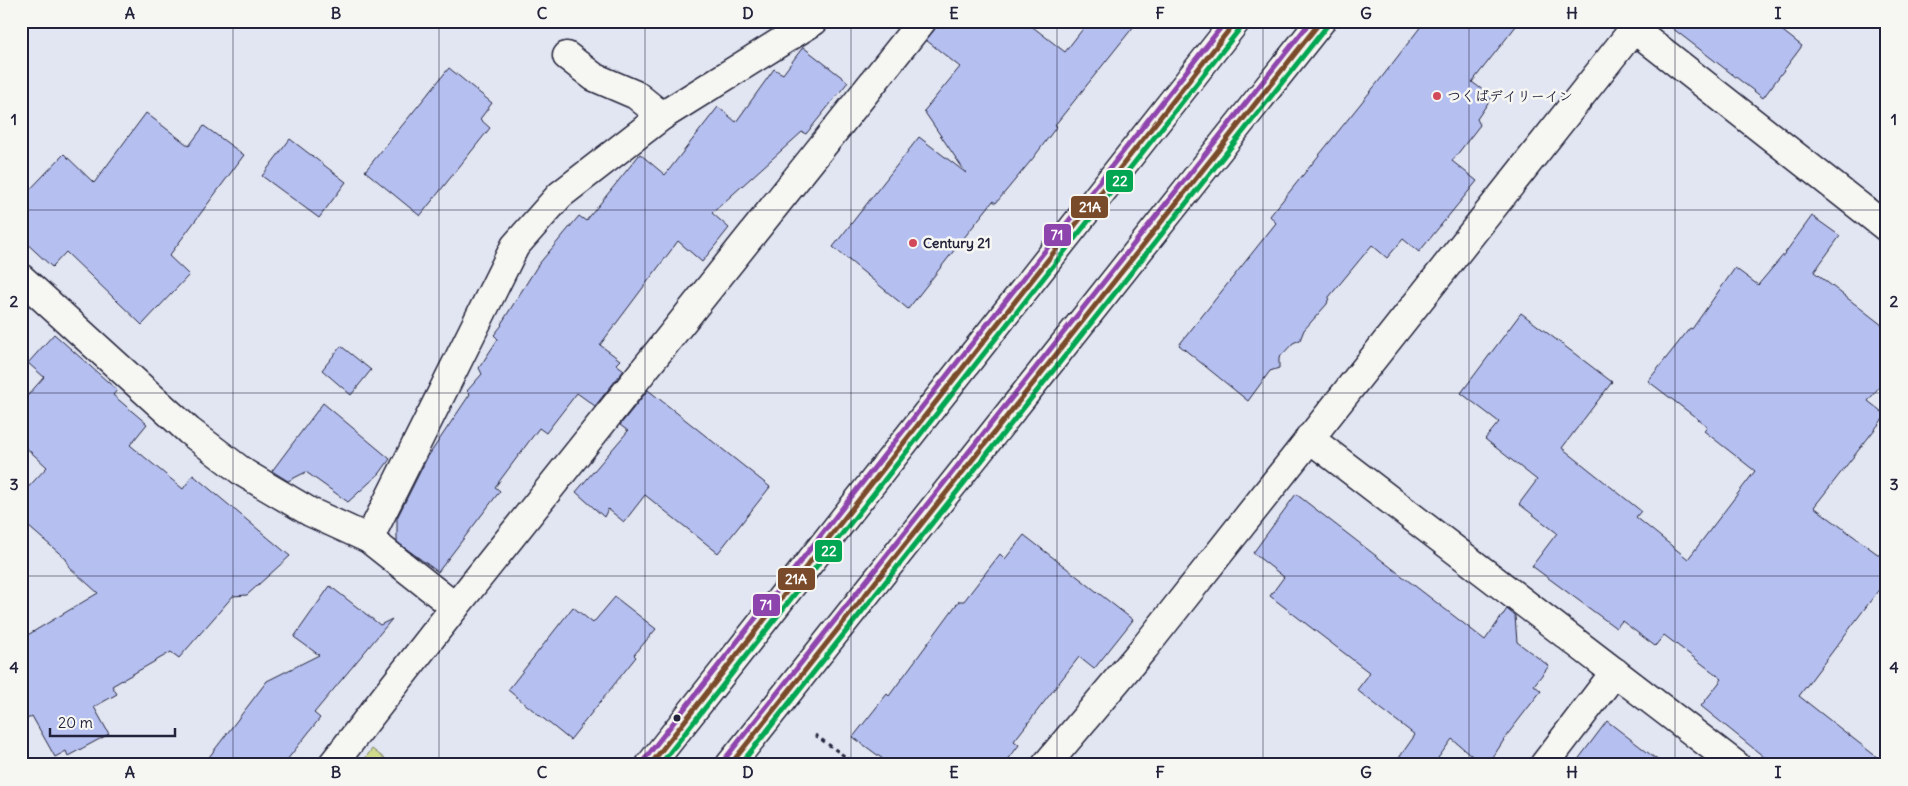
<svg xmlns="http://www.w3.org/2000/svg" width="1908" height="786" font-family="Delius,'Klee One',sans-serif">
  <style>
    .green { fill: #cfda8d; stroke: #787e64 }
    .building { fill: #b5c0f1; stroke: #22223b }
    .lines { fill: none; stroke-linecap: round; stroke-linejoin: round }
    .minor-casing { stroke: #22223b; stroke-width: 31 }
    .major-casing { stroke: #22223b; stroke-width: 31 }
    .path { stroke: #22223b; stroke-width: 3; stroke-dasharray: 4 4; stroke-linecap: butt }
    .minor { stroke: #f6f6f2; stroke-width: 28 }
    .major { stroke: #f6f6f2; stroke-width: 28 }
    .bus-1-casing { stroke: #f6f6f2; stroke-width: 9 }
    .bus-2-casing { stroke: #f6f6f2; stroke-width: 9 }
    .bus-3-casing { stroke: #f6f6f2; stroke-width: 9 }
    .bus-1 { stroke: #7a4b2a; stroke-width: 5 }
    .bus-2 { stroke: #00a651; stroke-width: 5 }
    .bus-3 { stroke: #8e44ad; stroke-width: 5 }
    .grid { fill: none; stroke: #22223b; stroke-width: 1; stroke-opacity: 0.55 }
    .poi-dot { fill: #d1495b; stroke: #f6f6f2; stroke-width: 2 }
    .bus-dot { fill: #22223b; stroke: #f6f6f2; stroke-width: 2 }
    .labels { text-anchor: middle; stroke-width: 5; stroke-linejoin: round; paint-order: stroke }
    .poi-label { font-size: 14px; font-weight: bold; fill: #22223b; stroke: #f6f6f2; text-anchor: start }
    .line-badge { stroke: #f6f6f2; stroke-width: 2 }
    .badge-label { font-size: 14px; text-anchor: middle; font-weight: bold; fill: #fff }
    .neatline { fill: none; stroke: #22223b; stroke-width: 2 }
    .grid-label { font-size: 16px; text-anchor: middle; font-weight: bold; fill: #22223b }
  </style>
  <rect width="100%" height="100%" fill="#e2e6f2"/>
  <filter id="ink" filterUnits="userSpaceOnUse"><feTurbulence type="fractalNoise" baseFrequency=".02" numOctaves="2"/><feDisplacementMap in="SourceGraphic" scale="10" xChannelSelector="R" yChannelSelector="G"/><feConvolveMatrix kernelMatrix="1 2 1 2 8 2 1 2 1" color-interpolation-filters="sRGB"/></filter>
  <g filter="url(#ink)">
    <polygon class="green" points="372,749 393,765 360,765"/>
    <g class="building">
      <polygon points="937,21 1025,21 1065,52 1089,21 1138,21 1055,125 1057,126 1034,157 996,203 993,201 908,309 833,247 919,137 966,173 924,111 960,67 926,40 934,30"/>
      <polygon points="1425,21 1520,21 1472,82 1492,97 1477,119 1480,125 1452,161 1477,181 1419,252 1403,239 1387,258 1372,245 1329,297 1327,304 1304,330 1300,340 1293,343 1279,358 1279,368 1270,371 1248,401 1179,345 1276,223 1270,216 1382,77"/>
      <polygon points="1663,21 1770,21 1802,46 1763,98"/>
      <polygon points="803,47 848,82 806,134 802,132 712,213 729,228 702,262 678,241 600,345 620,360 616,364 624,370 595,406 577,393 546,433 539,428 495,487 500,491 438,572 419,558 397,542 397,518 427,458 470,394 467,391 482,374 479,368 498,339 494,335 502,325 501,324 538,265 579,216 586,221 640,154 665,175 718,107 736,122 774,69 783,74"/>
      <polygon points="449,68 492,103 480,119 490,128 420,216 365,171"/>
      <polygon points="146,113 189,146 204,126 244,155 169,256 189,275 142,325 66,252 52,267 21,238 21,199 64,154 94,183"/>
      <polygon points="290,139 346,182 319,218 262,176"/>
      <polygon points="1812,216 1840,236 1814,272 1887,329 1887,377 1868,401 1886,415 1814,507 1887,561 1887,579 1799,696 1887,765 1774,765 1701,706 1722,679 1664,635 1655,646 1622,621 1616,628 1532,566 1557,533 1519,504 1537,480 1485,439 1499,422 1461,393 1521,313 1612,382 1562,448 1641,511 1636,517 1688,559 1755,471 1704,431 1707,426 1648,381 1690,328 1692,329 1735,268 1758,285 1785,253"/>
      <polygon points="54,334 117,390 113,395 147,424 130,445 183,489 193,475 290,556 247,595 233,596 179,658 171,652 112,686 117,694 94,707 109,734 68,756 66,751 55,757 32,716 21,723 21,639 98,593 69,567 66,559 21,520 21,495 47,467 21,443 21,403 44,377 28,363"/>
      <polygon points="341,346 371,370 351,395 322,370"/>
      <polygon points="648,390 770,487 718,553 645,495 624,522 608,509 604,517 576,492 628,431 620,425"/>
      <polygon points="323,403 390,459 380,473 348,502 306,472 288,481 272,471"/>
      <polygon points="1296,494 1485,640 1507,609 1515,616 1517,642 1549,666 1534,685 1541,691 1507,735 1488,765 1483,765 1452,739 1433,765 1394,765 1415,735 1357,690 1370,673 1270,596 1284,577 1253,553"/>
      <polygon points="1024,535 1133,620 1094,669 1079,657 1014,741 1019,745 1004,765 891,765 853,737 887,694 889,696 959,601 964,601 1000,554 1005,559"/>
      <polygon points="330,586 380,625 392,619 314,713 320,718 283,765 203,765 267,681 319,655 294,637"/>
      <polygon points="615,597 656,629 634,655 636,657 570,740 508,690 573,607 593,623"/>
      <polygon points="1607,721 1664,765 1574,765"/>
    </g>
    <g class="lines">
      <g class="minor-casing">
        <g id="minor">
          <polyline points="1634,29 1887,228"/>
          <polyline points="567,56 594,77 636,95 662,116"/>
          <polyline points="21,278 189,431 244,473 310,512 369,539 455,607"/>
          <polyline points="1309,438 1736,765"/>
          <polyline points="369,539 515,246 560,195 662,116 814,21"/>
          <polyline points="332,765 455,607 922,21"/>
          <polyline points="1046,765 1145,647 1640,21"/>
          <polyline points="1544,765 1615,672"/>
        </g>
      </g>
      <g class="major-casing">
        <g id="major">
          <polyline points="650,765 1236,21"/>
          <polyline points="730,765 1321,21"/>
        </g>
      </g>
      <polyline class="path" points="815,735 857,765"/>
      <use href="#minor" class="minor"/>
      <use href="#major" class="major"/>
      <g class="bus-1-casing">
        <g id="bus-1">
          <polyline points="650,765 1236,21"/>
          <polyline points="730,765 1321,21"/>
        </g>
      </g>
      <g class="bus-2-casing">
        <g id="bus-2">
          <polyline points="660,765 1242,26"/>
          <polyline points="740,765 1327,26"/>
        </g>
      </g>
      <g class="bus-3-casing">
        <g id="bus-3">
          <polyline points="644,760 1226,21"/>
          <polyline points="724,760 1311,21"/>
        </g>
      </g>
      <use href="#bus-1" class="bus-1"/>
      <use href="#bus-2" class="bus-2"/>
      <use href="#bus-3" class="bus-3"/>
    </g>
  </g>
  <path class="grid" d="M233,21V765M439,21V765M645,21V765M851,21V765M1057,21V765M1263,21V765M1469,21V765M1675,21V765M21,210H1887M21,393H1887M21,576H1887"/>
  <g class="poi-dot">
    <circle cx="1437" cy="96" r="5"/>
    <circle cx="913" cy="243" r="5"/>
  </g>
  <circle class="bus-dot" cx="677" cy="718" r="4.5"/>
  <g class="labels">
    <g class="poi-label">
      <text x="1447" y="101">つくばデイリーイン</text>
      <text x="923" y="248">Century 21</text>
    </g>
  </g>
  <g class="line-badge">
    <rect x="1105" y="169" width="29" height="24" rx="5" fill="#00a651"/>
    <rect x="1070" y="195" width="39" height="24" rx="5" fill="#7a4b2a"/>
    <rect x="1043" y="223" width="29" height="24" rx="5" fill="#8e44ad"/>
    <rect x="814" y="539" width="29" height="24" rx="5" fill="#00a651"/>
    <rect x="777" y="567" width="39" height="24" rx="5" fill="#7a4b2a"/>
    <rect x="752" y="593" width="29" height="24" rx="5" fill="#8e44ad"/>
  </g>
  <g class="badge-label">
    <text x="1120" y="186">22</text>
    <text x="1090" y="212">21A</text>
    <text x="1057" y="240">71</text>
    <text x="829" y="556">22</text>
    <text x="796" y="584">21A</text>
    <text x="766" y="610">71</text>
  </g>
  <rect width="1908" height="786" fill="none" stroke="#f6f6f2" stroke-width="55"/>
  <path d="M50 728v8h125v-8" fill="none" stroke="#22223b" stroke-width="2.5"/>
  <text x="58" y="728" font-size="15" fill="#22223b" stroke="#f6f6f2" stroke-width="4" paint-order="stroke">20 m</text>
  <rect x="28" y="28" width="1852" height="730" class="neatline"/>
  <g class="grid-label">
    <text x="130" y="19">A</text>
    <text x="336" y="19">B</text>
    <text x="542" y="19">C</text>
    <text x="748" y="19">D</text>
    <text x="954" y="19">E</text>
    <text x="1160" y="19">F</text>
    <text x="1366" y="19">G</text>
    <text x="1572" y="19">H</text>
    <text x="1778" y="19">I</text>
    <text x="14" y="125">1</text>
    <text x="1894" y="125">1</text>
    <text x="14" y="307">2</text>
    <text x="1894" y="307">2</text>
    <text x="14" y="490">3</text>
    <text x="1894" y="490">3</text>
    <text x="14" y="673">4</text>
    <text x="1894" y="673">4</text>
    <text x="130" y="778">A</text>
    <text x="336" y="778">B</text>
    <text x="542" y="778">C</text>
    <text x="748" y="778">D</text>
    <text x="954" y="778">E</text>
    <text x="1160" y="778">F</text>
    <text x="1366" y="778">G</text>
    <text x="1572" y="778">H</text>
    <text x="1778" y="778">I</text>
  </g>
</svg>
